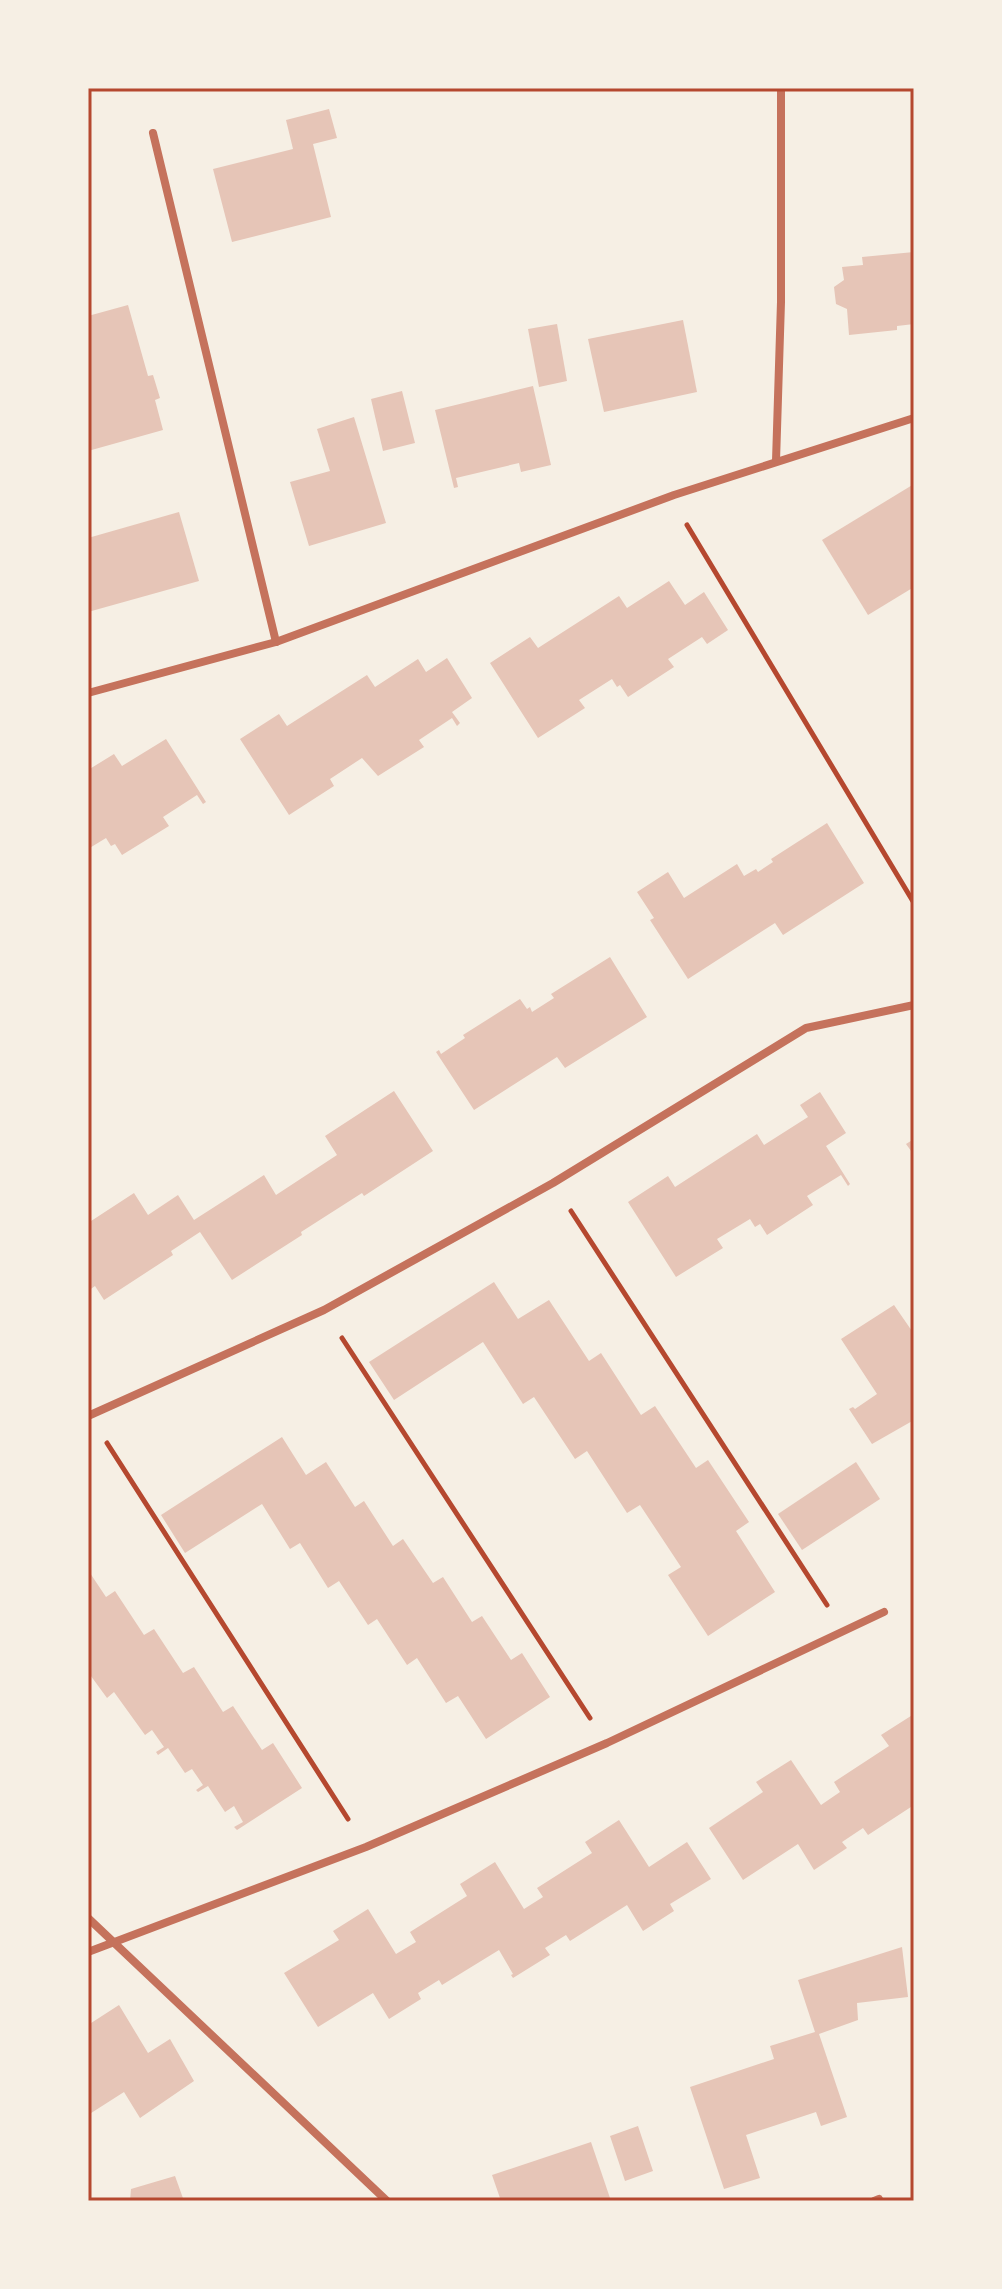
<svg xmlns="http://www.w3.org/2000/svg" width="1002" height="2289" font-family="'Open Sans',sans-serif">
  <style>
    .building { fill: #e6c5b7 }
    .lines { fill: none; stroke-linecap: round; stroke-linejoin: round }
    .path { stroke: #b5482f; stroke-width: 5 }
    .minor { stroke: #c5725c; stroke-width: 8 }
    .neatline { fill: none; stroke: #b5482f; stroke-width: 3 }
  </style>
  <rect width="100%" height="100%" fill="#f6efe4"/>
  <g class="building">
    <polygon points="329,109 337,138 313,144 331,217 232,242 213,169 293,149 286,120"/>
    <polygon points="914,252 914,324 897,326 897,330 849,335 847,309 836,304 834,287 844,280 842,267 863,265 862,257"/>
    <polygon points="128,305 148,376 153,375 160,398 155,400 163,430 88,451 88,316"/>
    <polygon points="683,320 697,392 604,412 588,339"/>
    <polygon points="557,324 567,381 539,387 528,329"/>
    <polygon points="533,386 551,465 521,472 519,463 456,478 458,487 454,488 435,410"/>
    <polygon points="402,391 415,443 383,451 371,399"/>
    <polygon points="354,417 386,523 309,546 290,482 330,471 317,429"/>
    <polygon points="914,484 914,587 868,615 822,540"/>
    <polygon points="179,512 199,581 88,612 88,538"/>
    <polygon points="669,581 685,605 704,592 728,630 707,644 702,637 668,659 674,667 628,697 620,685 617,687 612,679 579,700 585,708 538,738 490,663 530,637 538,648 619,596 627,608"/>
    <polygon points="447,658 472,698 452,712 460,723 457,726 452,718 419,740 424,747 378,776 362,758 330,779 334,786 289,815 240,739 279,714 287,726 367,675 375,687 418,659 426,672"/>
    <polygon points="166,739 206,802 203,804 197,795 163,817 169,826 122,855 115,844 111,846 106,838 88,849 88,770 114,754 122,766"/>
    <polygon points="827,823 864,883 783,935 775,923 688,979 650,920 654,918 637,892 668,872 684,898 737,864 744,876 756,869 758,872 773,862 771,859"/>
    <polygon points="610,957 647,1017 565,1068 557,1057 474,1110 436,1052 439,1050 441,1054 465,1038 463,1035 520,999 527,1009 530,1007 532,1012 554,998 551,994"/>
    <polygon points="394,1091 433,1151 364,1196 362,1193 301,1232 302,1235 232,1280 200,1232 171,1251 173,1255 104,1300 95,1286 88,1291 88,1223 134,1193 148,1215 178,1195 194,1220 264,1175 276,1195 337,1155 325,1136"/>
    <polygon points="820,1092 846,1133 826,1146 850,1184 848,1186 841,1175 807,1196 813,1205 767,1235 760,1224 755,1227 750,1219 717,1239 723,1248 676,1277 628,1202 668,1176 675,1187 757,1134 764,1145 808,1117 800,1105"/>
    <polygon points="914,1139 914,1155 906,1144"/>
    <polygon points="494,1282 518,1319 549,1300 589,1361 601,1353 641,1415 655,1406 696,1468 708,1460 749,1522 736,1531 775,1592 708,1636 668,1575 681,1567 640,1505 627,1513 587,1451 575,1459 534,1397 523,1404 483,1342 394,1400 369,1362"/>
    <polygon points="894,1305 914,1334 914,1420 872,1444 849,1409 853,1407 855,1409 877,1394 841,1339"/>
    <polygon points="282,1437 306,1475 326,1462 355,1507 364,1501 393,1546 403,1539 433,1583 443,1577 472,1622 482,1616 511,1660 522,1653 550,1697 486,1739 458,1696 446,1703 417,1658 407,1665 377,1619 368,1625 339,1581 328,1588 300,1543 290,1549 262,1504 185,1553 161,1515"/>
    <polygon points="856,1462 880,1499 802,1550 778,1514"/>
    <polygon points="88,1570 106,1597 115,1591 144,1635 154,1629 183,1673 194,1667 223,1712 233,1706 262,1750 273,1743 302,1788 237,1830 234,1827 243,1822 234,1806 225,1812 208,1786 198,1792 196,1790 203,1785 192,1769 185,1773 168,1748 158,1755 156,1752 164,1747 152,1730 145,1735 114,1692 107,1698 88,1672"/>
    <polygon points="914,1714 914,1805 868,1835 863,1828 842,1842 847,1848 814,1870 798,1844 743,1880 709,1828 763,1792 756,1782 791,1760 821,1805 840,1792 834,1782 889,1746 881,1735"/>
    <polygon points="619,1820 649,1867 687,1842 711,1879 670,1904 674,1911 643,1931 627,1905 570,1941 566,1935 545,1948 550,1955 513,1978 511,1975 513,1974 499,1950 442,1985 439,1980 418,1993 421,1999 389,2019 373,1993 318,2027 284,1973 339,1940 333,1931 368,1909 396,1954 416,1942 410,1932 467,1896 460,1884 495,1862 524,1909 543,1897 537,1888 592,1853 585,1842"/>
    <polygon points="902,1947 908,1997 857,2003 858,2020 819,2034 847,2117 821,2126 816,2112 746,2135 760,2178 724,2189 690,2087 774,2059 770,2046 815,2032 798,1980"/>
    <polygon points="119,2005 148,2053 170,2039 194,2081 140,2118 124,2092 88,2115 88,2041 91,2039 88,2034 88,2025"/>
    <polygon points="638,2126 653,2171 625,2181 610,2136"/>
    <polygon points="591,2142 611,2201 501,2201 492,2175"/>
    <polygon points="175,2176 184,2201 130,2201 131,2189"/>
  </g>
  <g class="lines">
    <g class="path">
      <polyline points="687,525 914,903"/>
      <polyline points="571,1211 827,1605"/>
      <polyline points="342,1338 590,1718"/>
      <polyline points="107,1443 348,1819"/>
    </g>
    <g class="minor">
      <polyline points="153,133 276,642"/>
      <polyline points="776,461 781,302 781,88"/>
      <polyline points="88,693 276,642 674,495 914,418"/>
      <polyline points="88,1416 324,1310 553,1183 806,1028 914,1005"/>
      <polyline points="88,1918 387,2201"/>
      <polyline points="88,1952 366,1847 607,1743 884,1612"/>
      <polyline points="874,2201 879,2199"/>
    </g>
  </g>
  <rect width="1002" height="2289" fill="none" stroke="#f6efe4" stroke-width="180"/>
  <rect x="90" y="90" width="822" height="2109" class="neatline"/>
</svg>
